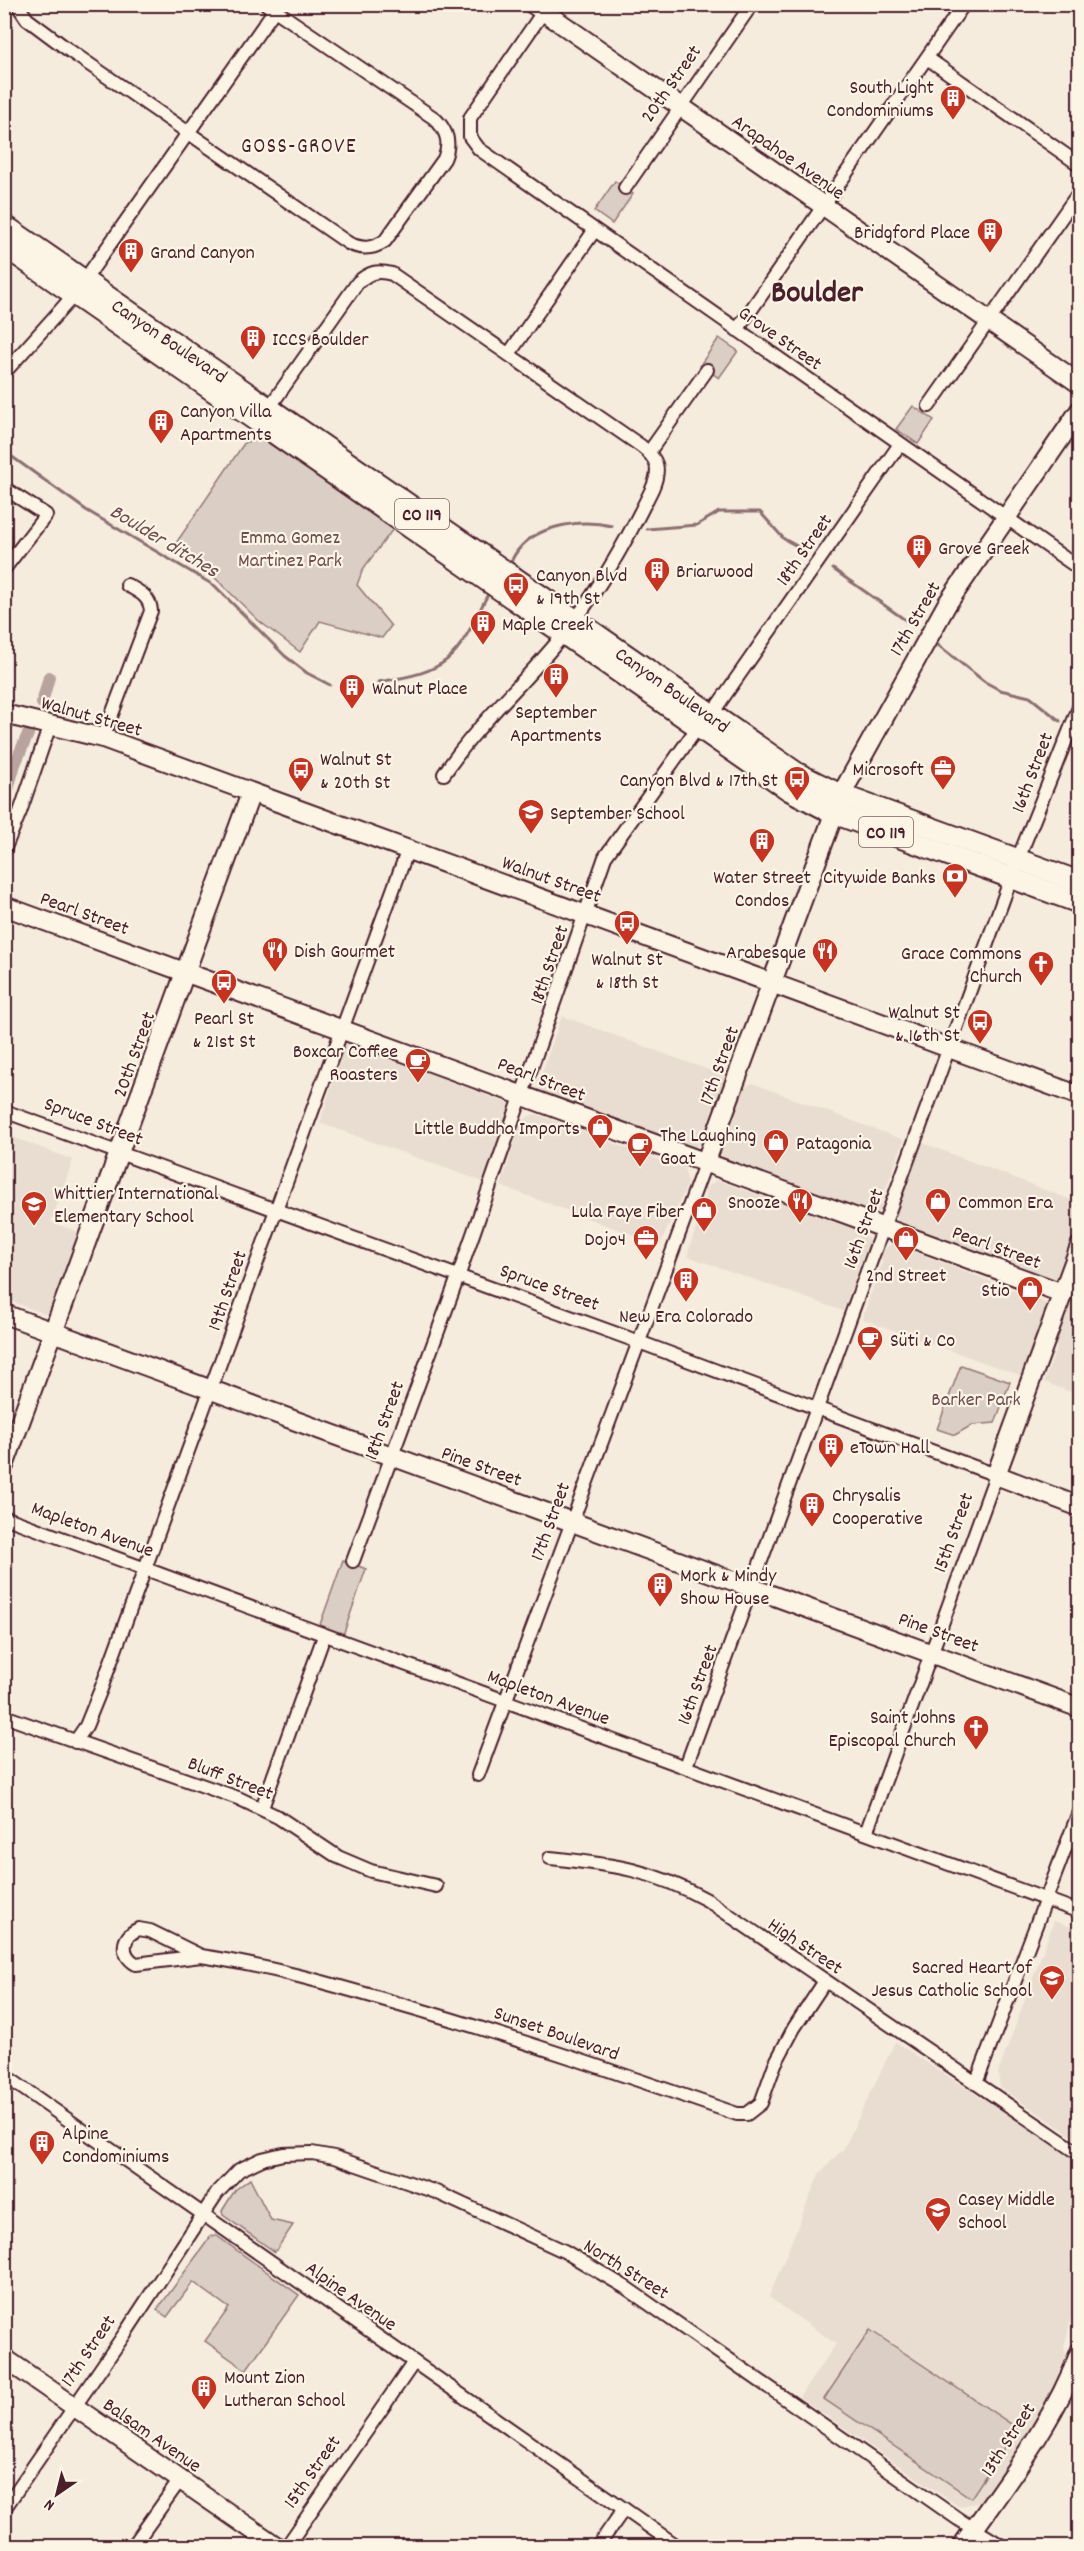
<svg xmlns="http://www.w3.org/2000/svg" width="1084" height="2551" font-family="Dekko,sans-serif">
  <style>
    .built { fill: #e8ddd0 }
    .green { fill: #dbcec4; stroke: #927678; stroke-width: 1.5 }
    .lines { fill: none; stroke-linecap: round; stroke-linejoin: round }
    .stream { stroke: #8c6e70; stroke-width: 3 }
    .canal { stroke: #b8a39e; stroke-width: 12 }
    .street-casing { stroke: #4a1f2b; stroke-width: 16 }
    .secondary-casing { stroke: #4a1f2b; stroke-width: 22 }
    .primary-casing { stroke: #4a1f2b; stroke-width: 24 }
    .street { stroke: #fcf5e5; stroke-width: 12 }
    .secondary { stroke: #fcf5e5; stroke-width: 18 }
    .primary { stroke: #fcf5e5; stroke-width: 20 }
    .labels { text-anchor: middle; stroke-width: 4.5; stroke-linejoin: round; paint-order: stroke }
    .shield { fill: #fcf5e5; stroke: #7f5f63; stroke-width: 1.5 }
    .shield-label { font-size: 18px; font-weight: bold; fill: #4a1f2b }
    .street-label { font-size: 20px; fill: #4a1f2b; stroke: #fcf5e5 }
    .poi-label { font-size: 20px; fill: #4a1f2b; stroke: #fcf5e5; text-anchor: start }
    .park-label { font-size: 20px; fill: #6e4b51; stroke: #fcf5e5 }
    .neighbourhood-label { font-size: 21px; letter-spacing: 1.5px; fill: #4a1f2b; stroke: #fcf5e5 }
    .water-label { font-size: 21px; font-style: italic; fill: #704d53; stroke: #fcf5e5 }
    .town-label { font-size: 32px; font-weight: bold; fill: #4a1f2b; stroke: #fcf5e5 }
  </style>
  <rect width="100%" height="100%" fill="#f5ecde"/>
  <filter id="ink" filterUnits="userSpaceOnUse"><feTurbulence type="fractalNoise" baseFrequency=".0167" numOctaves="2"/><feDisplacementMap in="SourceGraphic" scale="12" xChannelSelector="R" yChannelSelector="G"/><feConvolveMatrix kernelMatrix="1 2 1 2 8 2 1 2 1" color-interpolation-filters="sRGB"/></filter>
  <g filter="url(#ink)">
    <g class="built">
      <polygon points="562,1016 722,1075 725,1079 704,1131 703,1141 694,1148 686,1148 681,1143 623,1122 616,1124 569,1106 556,1097 552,1099 543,1095 536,1080 542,1072"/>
      <polygon points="345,1042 510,1104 484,1182 320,1123"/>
      <polygon points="752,1083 904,1140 880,1204 887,1206 884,1210 872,1214 723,1160 720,1146 745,1088"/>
      <polygon points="536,1114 670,1164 679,1164 684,1168 688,1183 660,1245 501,1186 521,1122 529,1116"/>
      <polygon points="5,1134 73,1160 51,1222 78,1232 48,1315 5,1299"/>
      <polygon points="923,1143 1079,1203 1079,1225 1061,1275 1049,1280 899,1223 895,1215 897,1207"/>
      <polygon points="716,1180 865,1233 871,1244 868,1251 864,1254 843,1311 687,1256 706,1196 705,1189"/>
      <polygon points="892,1243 1046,1303 1048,1319 1040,1323 1022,1376 862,1319 882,1263 882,1251"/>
      <polygon points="1079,1273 1079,1395 1044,1382 1057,1347 1053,1345"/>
      <polygon points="1054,1921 1079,1930 1079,2141 1000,2087 998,2073"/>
      <polygon points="895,2042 1079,2161 1079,2291 1070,2323 1064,2347 1066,2354 1050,2394 1028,2433 980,2502 958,2506 799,2397 836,2344 769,2297 819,2174 844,2148"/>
    </g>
    <g class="green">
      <polygon points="615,181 633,194 612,224 594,211"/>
      <polygon points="719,338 738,351 719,378 700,365"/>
      <polygon points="913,406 934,420 918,444 896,429"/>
      <polygon points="263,439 393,529 363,569 357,585 391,626 382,638 320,621 300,652 259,621 205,568 172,549 245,442"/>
      <polygon points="961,1365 1010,1382 995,1423 972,1425 955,1435 937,1429"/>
      <polygon points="343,1560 366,1569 341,1641 317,1633"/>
      <polygon points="250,2179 271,2220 293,2225 275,2252 223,2215 222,2211 235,2190"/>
      <polygon points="211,2236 217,2236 299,2295 246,2370 205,2341 229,2308 193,2282 167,2317 157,2310"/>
      <polygon points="870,2330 1017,2428 971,2498 824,2399"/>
    </g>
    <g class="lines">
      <g class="stream">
        <polyline points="4,451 86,510 215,586 285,656 307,673 330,685"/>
        <polyline points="647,529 697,525 719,512 760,512 784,539 806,551"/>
        <path d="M511,562C526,526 578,518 612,526"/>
        <polyline points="833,569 911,624"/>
        <polyline points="938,645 985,682 1000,690 1030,697 1060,721"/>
        <path d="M378,682C451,671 455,660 487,596"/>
        <polyline points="1077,733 1080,734"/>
      </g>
      <g class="canal">
        <polyline points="42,703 49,677"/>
        <polyline points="4,803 15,764 28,734"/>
      </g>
      <g class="street-casing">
        <g id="street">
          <path d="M17,4L27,19L70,51L348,243C362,250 373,249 385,241L444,159C451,143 447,130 434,118L266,4"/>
          <polyline points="543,12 470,118 470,137 479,149 1080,569"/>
          <polyline points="927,58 1080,165"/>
          <polyline points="625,188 752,4"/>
          <polyline points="737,330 964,4"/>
          <polyline points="509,354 594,231"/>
          <polyline points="4,373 74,295 278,5"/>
          <polyline points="929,406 1080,191"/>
          <path d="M266,412L358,282C370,272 377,270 392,274L641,446C658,459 661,469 652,489C631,532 604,581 575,620C535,674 482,717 444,774"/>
          <polyline points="649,452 707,370"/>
          <polyline points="4,488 46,515 4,569"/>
          <path d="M103,738L151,611C150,596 139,592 127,585"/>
          <polyline points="4,850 20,812 50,725"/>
          <polyline points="4,1111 639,1342 996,1475 866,1833"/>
          <polyline points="4,1517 1080,1912"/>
          <polyline points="353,1561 458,1277 605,857 698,727 711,715 900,444"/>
          <polyline points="4,1716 238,1798 278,1817 338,1857 371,1871 436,1886"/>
          <polyline points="75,1742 86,1726 101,1689 408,849"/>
          <polyline points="686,1766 1018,859 1080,705"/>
          <polyline points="478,1775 706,1161"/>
          <polyline points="262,1808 324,1636"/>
          <path d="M550,1858C614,1865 648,1868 707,1900L1080,2154"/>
          <path d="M139,1929L150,1931L201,1956L136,1964C120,1955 121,1936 139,1929Z"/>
          <path d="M201,1956C268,1966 331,1984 396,2003C511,2036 624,2075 737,2114H747L761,2103L775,2064L794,2028L825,1981"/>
          <polyline points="4,2075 677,2546"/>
          <polyline points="977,2081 1080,1809"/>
          <polyline points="4,2509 126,2332 217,2193 239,2170 262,2159 283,2154 312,2153 334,2157 436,2192 564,2251 625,2287 958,2519 1002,2546"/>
          <polyline points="133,2546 180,2480"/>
          <polyline points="287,2546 414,2362"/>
          <polyline points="598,2546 624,2509"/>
        </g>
      </g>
      <g class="secondary-casing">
        <g id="secondary">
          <polyline points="533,4 1080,384"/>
          <polyline points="4,714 103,738 1080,1096"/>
          <polyline points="4,906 1062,1293"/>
          <polyline points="706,1161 841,795 947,604 1080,410"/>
          <polyline points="1080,1246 996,1475 1080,1507"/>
          <polyline points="4,1314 1080,1708"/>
          <polyline points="4,1466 251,793"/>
          <polyline points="4,2358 276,2546"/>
          <path d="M962,2546C1005,2484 1054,2423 1080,2352"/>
        </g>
      </g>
      <g class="primary-casing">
        <g id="primary">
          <polyline points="4,225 797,773 841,795 1080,882"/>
          <polyline points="4,246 789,790 833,813 1080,903"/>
        </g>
      </g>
      <use href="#street" class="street"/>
      <use href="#secondary" class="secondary"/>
      <use href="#primary" class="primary"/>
    </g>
  </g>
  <defs>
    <g id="building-pin" transform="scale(1.35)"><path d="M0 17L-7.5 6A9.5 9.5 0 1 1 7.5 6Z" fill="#c8321e" stroke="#fcf5e5"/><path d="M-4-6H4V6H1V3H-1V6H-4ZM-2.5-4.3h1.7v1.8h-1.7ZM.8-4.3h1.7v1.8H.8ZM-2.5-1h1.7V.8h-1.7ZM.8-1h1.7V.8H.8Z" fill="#fff"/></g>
    <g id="bus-pin" transform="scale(1.35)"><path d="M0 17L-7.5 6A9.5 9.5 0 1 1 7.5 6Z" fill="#c8321e" stroke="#fcf5e5"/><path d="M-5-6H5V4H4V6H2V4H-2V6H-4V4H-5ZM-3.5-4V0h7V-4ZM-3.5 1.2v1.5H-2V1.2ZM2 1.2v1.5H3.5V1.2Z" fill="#fff"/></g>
    <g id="office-pin" transform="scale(1.35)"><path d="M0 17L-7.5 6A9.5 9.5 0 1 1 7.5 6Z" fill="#c8321e" stroke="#fcf5e5"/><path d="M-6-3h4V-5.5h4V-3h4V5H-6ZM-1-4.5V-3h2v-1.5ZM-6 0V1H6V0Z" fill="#fff"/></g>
    <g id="school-pin" transform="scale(1.35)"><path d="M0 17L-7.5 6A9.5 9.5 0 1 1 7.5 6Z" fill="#c8321e" stroke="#fcf5e5"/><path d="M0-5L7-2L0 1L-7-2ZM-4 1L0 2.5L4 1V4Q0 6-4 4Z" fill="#fff"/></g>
    <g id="bank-pin" transform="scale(1.35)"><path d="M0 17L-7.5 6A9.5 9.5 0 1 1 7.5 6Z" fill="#c8321e" stroke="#fcf5e5"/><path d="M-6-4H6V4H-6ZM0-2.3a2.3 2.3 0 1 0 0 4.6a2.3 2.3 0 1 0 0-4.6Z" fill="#fff"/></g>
    <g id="restaurant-pin" transform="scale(1.35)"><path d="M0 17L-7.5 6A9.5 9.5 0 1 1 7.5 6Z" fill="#c8321e" stroke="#fcf5e5"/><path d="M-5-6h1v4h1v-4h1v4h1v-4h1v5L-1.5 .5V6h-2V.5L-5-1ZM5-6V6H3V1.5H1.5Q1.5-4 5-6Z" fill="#fff"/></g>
    <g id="church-pin" transform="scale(1.35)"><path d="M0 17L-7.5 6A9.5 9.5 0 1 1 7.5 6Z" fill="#c8321e" stroke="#fcf5e5"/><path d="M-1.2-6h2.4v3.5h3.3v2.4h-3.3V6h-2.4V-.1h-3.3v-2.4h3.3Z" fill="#fff"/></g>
    <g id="cafe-pin" transform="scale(1.35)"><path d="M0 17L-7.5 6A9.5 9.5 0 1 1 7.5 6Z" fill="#c8321e" stroke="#fcf5e5"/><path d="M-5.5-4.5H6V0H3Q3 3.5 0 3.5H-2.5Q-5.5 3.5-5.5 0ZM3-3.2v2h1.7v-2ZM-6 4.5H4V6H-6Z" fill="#fff"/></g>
    <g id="shop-pin" transform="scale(1.35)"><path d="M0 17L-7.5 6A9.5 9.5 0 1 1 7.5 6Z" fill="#c8321e" stroke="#fcf5e5"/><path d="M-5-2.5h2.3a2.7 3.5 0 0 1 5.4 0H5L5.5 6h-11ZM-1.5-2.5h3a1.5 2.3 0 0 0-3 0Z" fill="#fff"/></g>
  </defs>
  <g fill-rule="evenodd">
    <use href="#building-pin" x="953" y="98"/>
    <use href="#building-pin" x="990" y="231"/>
    <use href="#building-pin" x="131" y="251"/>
    <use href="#building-pin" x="253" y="338"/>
    <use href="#building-pin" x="161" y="422"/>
    <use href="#building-pin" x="919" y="547"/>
    <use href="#building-pin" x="657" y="570"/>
    <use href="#bus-pin" x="516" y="585"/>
    <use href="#building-pin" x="483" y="623"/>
    <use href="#building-pin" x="556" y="676"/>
    <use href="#building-pin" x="352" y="687"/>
    <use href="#office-pin" x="943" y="768"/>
    <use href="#bus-pin" x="301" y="770"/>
    <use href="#bus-pin" x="797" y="779"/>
    <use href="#school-pin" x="531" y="812"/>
    <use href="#building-pin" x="762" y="841"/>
    <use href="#bank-pin" x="955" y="876"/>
    <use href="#bus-pin" x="627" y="923"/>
    <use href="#restaurant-pin" x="275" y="950"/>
    <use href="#restaurant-pin" x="825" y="951"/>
    <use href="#church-pin" x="1041" y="964"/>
    <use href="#bus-pin" x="224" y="982"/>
    <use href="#bus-pin" x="980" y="1022"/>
    <use href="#cafe-pin" x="418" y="1061"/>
    <use href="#shop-pin" x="600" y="1127"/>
    <use href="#shop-pin" x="776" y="1142"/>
    <use href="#cafe-pin" x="640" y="1145"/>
    <use href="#restaurant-pin" x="800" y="1201"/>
    <use href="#shop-pin" x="938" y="1201"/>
    <use href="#school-pin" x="34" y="1204"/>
    <use href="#shop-pin" x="704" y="1210"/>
    <use href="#office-pin" x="646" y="1238"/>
    <use href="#shop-pin" x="906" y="1239"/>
    <use href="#building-pin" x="686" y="1280"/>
    <use href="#shop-pin" x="1030" y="1289"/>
    <use href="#cafe-pin" x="870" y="1339"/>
    <use href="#building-pin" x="831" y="1446"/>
    <use href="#building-pin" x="812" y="1505"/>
    <use href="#building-pin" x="660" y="1585"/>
    <use href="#church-pin" x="976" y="1728"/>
    <use href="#school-pin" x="1052" y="1978"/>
    <use href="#building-pin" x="42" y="2143"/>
    <use href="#school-pin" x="938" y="2210"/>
    <use href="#building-pin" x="204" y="2388"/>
  </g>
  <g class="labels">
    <g class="shield">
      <rect x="395" y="499" width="54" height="30" rx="4.5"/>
      <rect x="859" y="817" width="54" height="30" rx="4.5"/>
    </g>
    <g class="shield-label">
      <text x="422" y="520">CO 119</text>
      <text x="886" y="838">CO 119</text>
    </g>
    <g class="street-label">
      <text transform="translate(670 83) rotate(-55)" y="7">20th Street</text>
      <text transform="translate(789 156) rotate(35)" y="7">Arapahoe Avenue</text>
      <text transform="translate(781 337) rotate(35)" y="7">Grove Street</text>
      <text transform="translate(170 340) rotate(34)" y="7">Canyon Boulevard</text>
      <text transform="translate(803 549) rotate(-55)" y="7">18th Street</text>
      <text transform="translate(914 618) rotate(-60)" y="7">17th Street</text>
      <text transform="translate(673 689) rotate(35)" y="7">Canyon Boulevard</text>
      <text transform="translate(92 715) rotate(16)" y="7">Walnut Street</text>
      <text transform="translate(1031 772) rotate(-69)" y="7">16th Street</text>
      <text transform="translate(552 878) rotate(20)" y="7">Walnut Street</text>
      <text transform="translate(85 912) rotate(20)" y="7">Pearl Street</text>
      <text transform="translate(548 964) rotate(-71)" y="7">18th Street</text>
      <text transform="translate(133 1054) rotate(-70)" y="7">20th Street</text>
      <text transform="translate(718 1065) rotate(-70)" y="7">17th Street</text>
      <text transform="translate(542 1078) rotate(21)" y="7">Pearl Street</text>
      <text transform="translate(94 1120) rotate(21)" y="7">Spruce Street</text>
      <text transform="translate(862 1228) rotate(-70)" y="7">16th Street</text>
      <text transform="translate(997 1246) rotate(20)" y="7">Pearl Street</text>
      <text transform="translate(550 1286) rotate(20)" y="7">Spruce Street</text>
      <text transform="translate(226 1290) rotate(-71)" y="7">19th Street</text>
      <text transform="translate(383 1420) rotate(-70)" y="7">18th Street</text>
      <text transform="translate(482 1465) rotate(20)" y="7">Pine Street</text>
      <text transform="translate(549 1521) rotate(-70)" y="7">17th Street</text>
      <text transform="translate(93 1528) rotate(20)" y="7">Mapleton Avenue</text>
      <text transform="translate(952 1532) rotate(-70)" y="7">15th Street</text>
      <text transform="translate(939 1631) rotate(20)" y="7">Pine Street</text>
      <text transform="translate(696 1684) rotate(-70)" y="7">16th Street</text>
      <text transform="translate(549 1696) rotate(20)" y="7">Mapleton Avenue</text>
      <text transform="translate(231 1777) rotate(21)" y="7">Bluff Street</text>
      <text transform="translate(806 1945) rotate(34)" y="7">High Street</text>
      <text transform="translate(557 2032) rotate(19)" y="7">Sunset Boulevard</text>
      <text transform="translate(627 2268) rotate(32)" y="7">North Street</text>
      <text transform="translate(352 2295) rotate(35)" y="7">Alpine Avenue</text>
      <text transform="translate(87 2350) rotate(-56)" y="7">17th Street</text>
      <text transform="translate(153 2434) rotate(35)" y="7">Balsam Avenue</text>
      <text transform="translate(1007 2439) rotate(-57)" y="7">13th Street</text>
      <text transform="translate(311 2471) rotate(-55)" y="7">15th Street</text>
    </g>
    <g class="poi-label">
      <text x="934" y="93" text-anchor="end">South Light<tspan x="934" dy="23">Condominiums</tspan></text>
      <text x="970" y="238" text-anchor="end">Bridgford Place</text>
      <text x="150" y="258">Grand Canyon</text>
      <text x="272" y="345">ICCS Boulder</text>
      <text x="180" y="417">Canyon Villa<tspan x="180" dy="23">Apartments</tspan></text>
      <text x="938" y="554">Grove Greek</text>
      <text x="676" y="577">Briarwood</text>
      <text x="536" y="581">Canyon Blvd<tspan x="536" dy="23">&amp; 19th St</tspan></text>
      <text x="502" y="630">Maple Creek</text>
      <text x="372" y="694">Walnut Place</text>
      <text x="556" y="718" text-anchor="middle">September<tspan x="556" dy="23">Apartments</tspan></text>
      <text x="320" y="765">Walnut St<tspan x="320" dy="23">&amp; 20th St</tspan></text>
      <text x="924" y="775" text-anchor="end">Microsoft</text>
      <text x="778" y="786" text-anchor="end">Canyon Blvd &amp; 17th St</text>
      <text x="550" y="819">September School</text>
      <text x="762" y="883" text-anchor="middle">Water Street<tspan x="762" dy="23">Condos</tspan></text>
      <text x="936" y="883" text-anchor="end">Citywide Banks</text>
      <text x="294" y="957">Dish Gourmet</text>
      <text x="806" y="958" text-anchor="end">Arabesque</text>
      <text x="1022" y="959" text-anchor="end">Grace Commons<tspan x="1022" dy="23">Church</tspan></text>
      <text x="627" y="965" text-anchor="middle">Walnut St<tspan x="627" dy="23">&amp; 18th St</tspan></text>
      <text x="960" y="1018" text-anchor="end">Walnut St<tspan x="960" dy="23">&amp; 16th St</tspan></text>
      <text x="224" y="1024" text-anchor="middle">Pearl St<tspan x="224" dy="23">&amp; 21st St</tspan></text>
      <text x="398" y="1057" text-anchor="end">Boxcar Coffee<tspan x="398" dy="23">Roasters</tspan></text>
      <text x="580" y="1134" text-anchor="end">Little Buddha Imports</text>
      <text x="660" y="1141">The Laughing<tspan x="660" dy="23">Goat</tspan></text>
      <text x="796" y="1149">Patagonia</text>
      <text x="54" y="1199">Whittier International<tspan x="54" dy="23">Elementary School</tspan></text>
      <text x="780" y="1208" text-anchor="end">Snooze</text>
      <text x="958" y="1208">Common Era</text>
      <text x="684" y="1217" text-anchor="end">Lula Faye Fiber</text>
      <text x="626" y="1245" text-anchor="end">Dojo4</text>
      <text x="906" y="1281" text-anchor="middle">2nd Street</text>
      <text x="1010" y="1296" text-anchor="end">Stio</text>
      <text x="686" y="1322" text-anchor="middle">New Era Colorado</text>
      <text x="890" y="1346">Süti &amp; Co</text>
      <text x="850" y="1453">eTown Hall</text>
      <text x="832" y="1501">Chrysalis<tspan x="832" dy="23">Cooperative</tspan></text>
      <text x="680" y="1581">Mork &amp; Mindy<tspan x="680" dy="23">Show House</tspan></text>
      <text x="956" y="1723" text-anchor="end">Saint Johns<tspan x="956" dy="23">Episcopal Church</tspan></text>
      <text x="1032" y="1973" text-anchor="end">Sacred Heart of<tspan x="1032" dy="23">Jesus Catholic School</tspan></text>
      <text x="62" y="2139">Alpine<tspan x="62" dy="23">Condominiums</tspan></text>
      <text x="958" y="2205">Casey Middle<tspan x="958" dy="23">School</tspan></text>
      <text x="224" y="2383">Mount Zion<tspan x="224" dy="23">Lutheran School</tspan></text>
    </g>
    <g class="park-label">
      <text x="290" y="543">Emma Gomez<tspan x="290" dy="23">Martinez Park</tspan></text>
      <text x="976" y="1405">Barker Park</text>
    </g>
    <g class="neighbourhood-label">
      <text x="299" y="152">GOSS-GROVE</text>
    </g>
    <g class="water-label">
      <text transform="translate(165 540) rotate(31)" y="7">Boulder ditches</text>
    </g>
    <g class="town-label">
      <text x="817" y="301">Boulder</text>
    </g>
  </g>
  <rect width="1084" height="2551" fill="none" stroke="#fcf5e5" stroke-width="24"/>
  <rect x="12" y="12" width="1060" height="2527" fill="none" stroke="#4a1f2b" stroke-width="2" filter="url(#ink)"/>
  <g transform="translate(57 2494) rotate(215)" stroke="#fcf5e5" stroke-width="4.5" paint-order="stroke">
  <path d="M0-4.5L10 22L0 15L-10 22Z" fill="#4a1f2b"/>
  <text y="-9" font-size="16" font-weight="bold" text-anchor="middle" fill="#4a1f2b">N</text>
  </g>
</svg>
